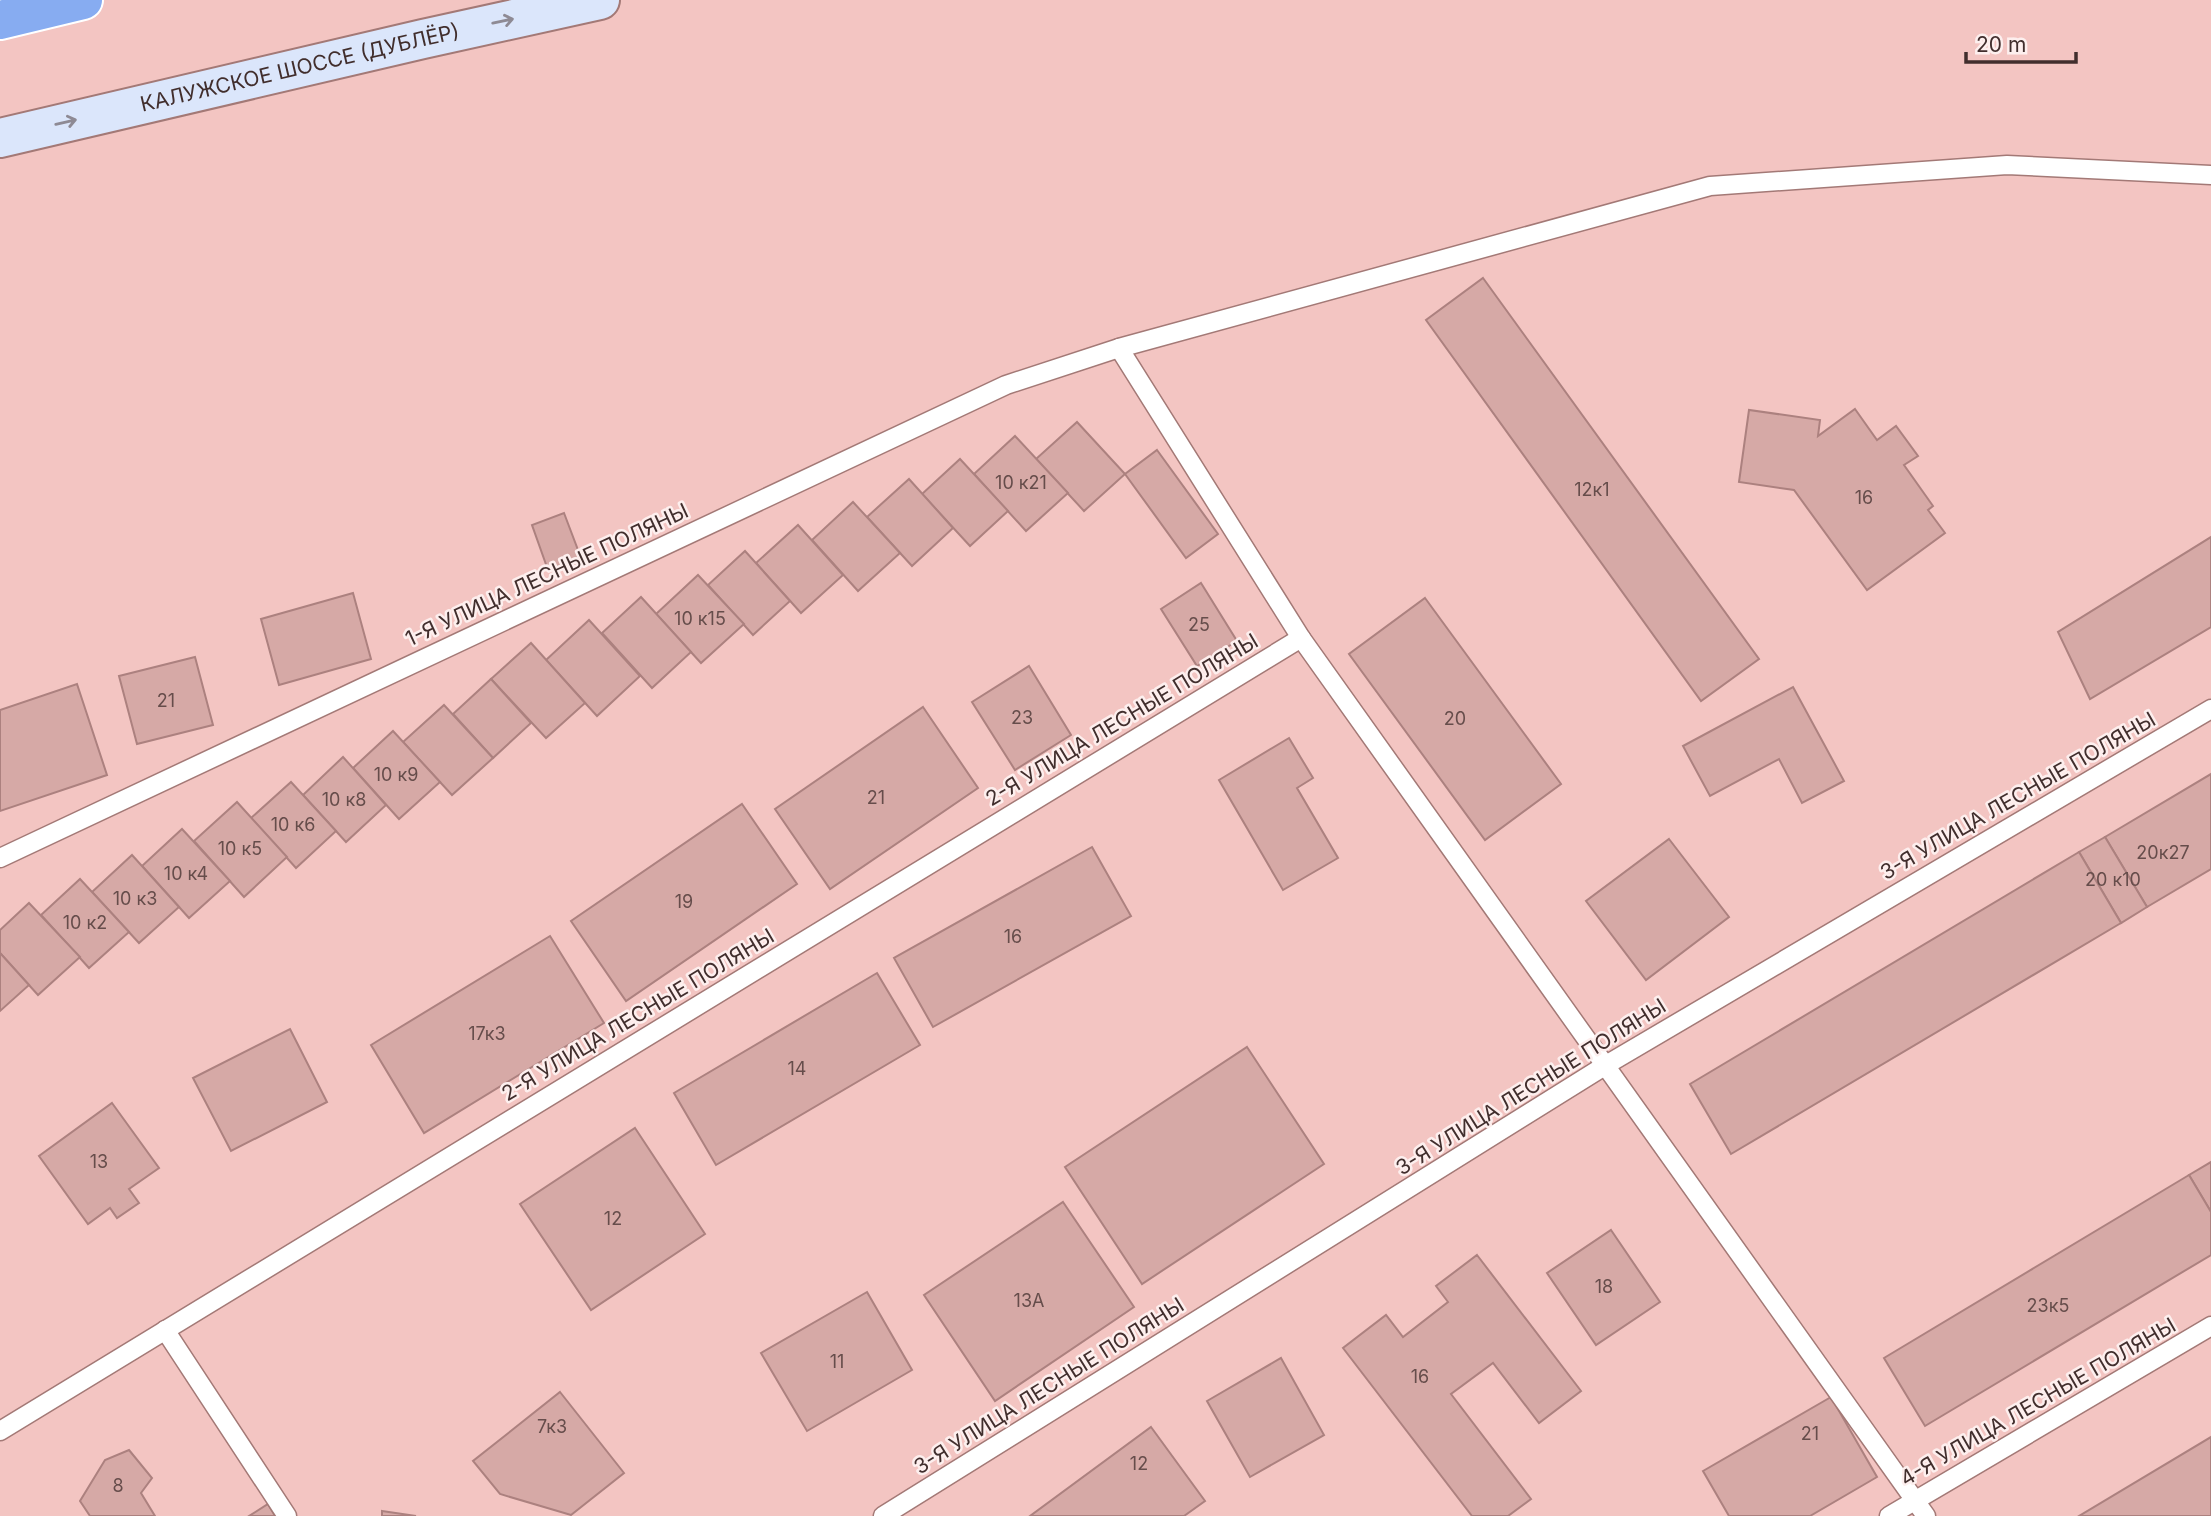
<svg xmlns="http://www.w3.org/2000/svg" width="2211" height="1516" font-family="Inter,sans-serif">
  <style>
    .building { fill: #d6a9a6; stroke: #ac817f; stroke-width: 2 }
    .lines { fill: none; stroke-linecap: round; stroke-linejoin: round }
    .lane-casing { stroke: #a37976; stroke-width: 21 }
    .secondary-casing { stroke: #a37976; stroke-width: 42 }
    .highway-casing { stroke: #fff; stroke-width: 42 }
    .lane { stroke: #fff; stroke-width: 18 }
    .secondary { stroke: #dbe6fb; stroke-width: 38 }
    .highway { stroke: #87acf1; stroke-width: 38 }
    .oneway { stroke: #8e8a94 }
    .labels { text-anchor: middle; stroke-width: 5; stroke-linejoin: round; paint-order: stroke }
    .number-label { font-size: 18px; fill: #664d4b }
    .street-label { font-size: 21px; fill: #412e2d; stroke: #fdefee }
  </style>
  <rect width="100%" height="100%" fill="#f3c5c2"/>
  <g class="building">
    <polygon points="1483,278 1759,659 1701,701 1426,320"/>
    <polygon points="1855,409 1877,440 1896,426 1918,456 1904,465 1933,506 1928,510 1945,533 1867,590 1794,490 1739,482 1749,410 1820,420 1818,436"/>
    <polygon points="1077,422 1125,474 1084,511 1036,459"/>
    <polygon points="1015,436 1068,493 1026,531 974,474"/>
    <polygon points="1157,450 1218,534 1186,558 1125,474"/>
    <polygon points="960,459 1008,511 970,546 922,494"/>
    <polygon points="909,479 953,528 912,566 867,517"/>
    <polygon points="853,502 900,553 858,591 812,540"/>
    <polygon points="564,513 581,558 548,570 532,525"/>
    <polygon points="798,525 843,575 801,613 756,563"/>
    <polygon points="2211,537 2211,627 2090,699 2058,632"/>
    <polygon points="745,551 790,601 753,635 708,585"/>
    <polygon points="698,575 744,624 701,663 656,614"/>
    <polygon points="1201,583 1237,641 1197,666 1161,609"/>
    <polygon points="353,593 371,659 279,685 261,619"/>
    <polygon points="641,597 691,652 652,688 602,633"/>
    <polygon points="1425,598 1561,784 1485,840 1349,654"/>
    <polygon points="589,620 640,676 597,716 546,660"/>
    <polygon points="531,643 585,703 546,738 491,679"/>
    <polygon points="195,657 213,725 137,744 119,676"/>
    <polygon points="1029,666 1071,735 1015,770 972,702"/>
    <polygon points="491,679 531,723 493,758 453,714"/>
    <polygon points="77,684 107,775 0,811 0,710"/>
    <polygon points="1793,687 1844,781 1802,803 1779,759 1710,796 1683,746"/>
    <polygon points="444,705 493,758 452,795 403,742"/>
    <polygon points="923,707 978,788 830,889 775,809"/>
    <polygon points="393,731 440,782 399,819 353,768"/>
    <polygon points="1289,738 1313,778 1297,788 1338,858 1283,890 1219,780"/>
    <polygon points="343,757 386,805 346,842 303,795"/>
    <polygon points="2211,774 2211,869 2147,907 2105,837"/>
    <polygon points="291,782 336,831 296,868 251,818"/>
    <polygon points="237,802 287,857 244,897 194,841"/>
    <polygon points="742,804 797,884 626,1001 571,921"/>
    <polygon points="182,829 230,881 189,918 142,866"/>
    <polygon points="2105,837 2147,907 2121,923 2079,852"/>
    <polygon points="1669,839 1729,917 1646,980 1586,901"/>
    <polygon points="1092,847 1131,916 933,1027 894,958"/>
    <polygon points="2079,852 2121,923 1731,1154 1690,1084"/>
    <polygon points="132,855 179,907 139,943 92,892"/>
    <polygon points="80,879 129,932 89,968 41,915"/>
    <polygon points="29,903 80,957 38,995 0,953 0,930"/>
    <polygon points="550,936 604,1023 424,1133 371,1045"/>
    <polygon points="0,953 29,985 0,1011"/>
    <polygon points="877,973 920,1045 716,1165 674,1093"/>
    <polygon points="290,1029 327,1102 231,1151 193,1078"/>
    <polygon points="1247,1047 1324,1164 1142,1284 1065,1167"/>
    <polygon points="112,1103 159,1168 129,1189 139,1203 117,1218 110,1208 88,1224 39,1156"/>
    <polygon points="635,1128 705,1234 591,1310 520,1204"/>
    <polygon points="2211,1162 2211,1212 2189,1175"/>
    <polygon points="2189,1175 2211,1212 2211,1255 1925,1426 1884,1358"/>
    <polygon points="1063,1202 1134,1307 995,1401 924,1295"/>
    <polygon points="1611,1230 1660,1302 1596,1345 1547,1273"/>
    <polygon points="1477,1255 1581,1391 1539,1423 1493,1363 1451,1394 1531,1499 1508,1516 1472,1516 1343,1348 1386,1315 1403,1337 1448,1302 1436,1286"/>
    <polygon points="867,1292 912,1370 807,1431 761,1353"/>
    <polygon points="1281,1358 1324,1435 1250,1477 1207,1401"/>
    <polygon points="560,1392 624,1473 571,1515 500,1494 473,1461"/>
    <polygon points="1831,1397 1877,1477 1810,1516 1729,1516 1703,1471"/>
    <polygon points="1151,1427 1205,1501 1184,1516 1030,1516"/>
    <polygon points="2211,1437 2211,1516 2079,1516"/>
    <polygon points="129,1450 152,1478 141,1493 155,1516 90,1516 80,1501 105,1460"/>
    <polygon points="268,1504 275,1516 249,1516"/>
    <polygon points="382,1511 416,1516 382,1516"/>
  </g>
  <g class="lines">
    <g class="lane-casing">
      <g id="lane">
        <polyline points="1119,348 1301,638 1926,1516"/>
        <polyline points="0,858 1006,385 1119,348 1710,186 2007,165 2211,175"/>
        <polyline points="165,1330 287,1516"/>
        <polyline points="0,1431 1301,638"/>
        <polyline points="883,1516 1606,1065 2211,709"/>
        <polyline points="1889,1516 2211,1326"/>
      </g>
    </g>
    <g class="secondary-casing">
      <g id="secondary">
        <path id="s1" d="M0,138L423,39L600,0"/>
      </g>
    </g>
    <g class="highway-casing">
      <polyline id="highway" points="0,20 83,0"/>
    </g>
    <use href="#lane" class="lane"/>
    <use href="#secondary" class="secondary"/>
    <use href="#highway" class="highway"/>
  </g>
  <defs><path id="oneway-shaft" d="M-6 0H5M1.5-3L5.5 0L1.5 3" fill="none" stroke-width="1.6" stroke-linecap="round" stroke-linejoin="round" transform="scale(1.75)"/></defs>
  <g class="oneway">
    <use href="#oneway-shaft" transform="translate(503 21) rotate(-12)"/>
    <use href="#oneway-shaft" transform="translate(66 122) rotate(-13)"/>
  </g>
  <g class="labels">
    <g class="number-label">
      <text x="1021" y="489">10 к21</text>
      <text x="1592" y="496">12к1</text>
      <text x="1864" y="504">16</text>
      <text x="700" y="625">10 к15</text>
      <text x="1199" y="631">25</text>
      <text x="166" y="707">21</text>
      <text x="1022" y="724">23</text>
      <text x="1455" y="725">20</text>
      <text x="396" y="781">10 к9</text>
      <text x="876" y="804">21</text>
      <text x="344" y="806">10 к8</text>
      <text x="293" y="831">10 к6</text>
      <text x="240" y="855">10 к5</text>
      <text x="2163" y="859">20к27</text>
      <text x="186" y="880">10 к4</text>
      <text x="2113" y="886">20 к10</text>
      <text x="135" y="905">10 к3</text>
      <text x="684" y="908">19</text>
      <text x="85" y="929">10 к2</text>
      <text x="1013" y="943">16</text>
      <text x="487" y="1040">17к3</text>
      <text x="797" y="1075">14</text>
      <text x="99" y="1168">13</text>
      <text x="613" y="1225">12</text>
      <text x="1604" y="1293">18</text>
      <text x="1029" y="1307">13А</text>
      <text x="2048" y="1312">23к5</text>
      <text x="837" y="1368">11</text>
      <text x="1420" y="1383">16</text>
      <text x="552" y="1433">7к3</text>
      <text x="1810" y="1440">21</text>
      <text x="1139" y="1470">12</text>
      <text x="118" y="1492">8</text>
    </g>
    <g class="street-label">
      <text dy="7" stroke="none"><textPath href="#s1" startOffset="308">КАЛУЖСКОЕ ШОССЕ (ДУБЛЁР)</textPath></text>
      <text transform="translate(547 575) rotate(-25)" y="7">1-Я УЛИЦА ЛЕСНЫЕ ПОЛЯНЫ</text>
      <text transform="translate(1122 720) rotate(-31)" y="7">2-Я УЛИЦА ЛЕСНЫЕ ПОЛЯНЫ</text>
      <text transform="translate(2018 796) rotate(-30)" y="7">3-Я УЛИЦА ЛЕСНЫЕ ПОЛЯНЫ</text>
      <text transform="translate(638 1015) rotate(-31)" y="7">2-Я УЛИЦА ЛЕСНЫЕ ПОЛЯНЫ</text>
      <text transform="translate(1531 1087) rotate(-32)" y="7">3-Я УЛИЦА ЛЕСНЫЕ ПОЛЯНЫ</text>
      <text transform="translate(1049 1386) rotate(-32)" y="7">3-Я УЛИЦА ЛЕСНЫЕ ПОЛЯНЫ</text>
      <text transform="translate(2038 1402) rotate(-30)" y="7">4-Я УЛИЦА ЛЕСНЫЕ ПОЛЯНЫ</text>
    </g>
  </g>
  <path d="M1966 52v10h110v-10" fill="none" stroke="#412e2d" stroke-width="3.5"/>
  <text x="1976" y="52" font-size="21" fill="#412e2d" stroke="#fdefee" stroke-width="5" paint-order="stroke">20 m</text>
</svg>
